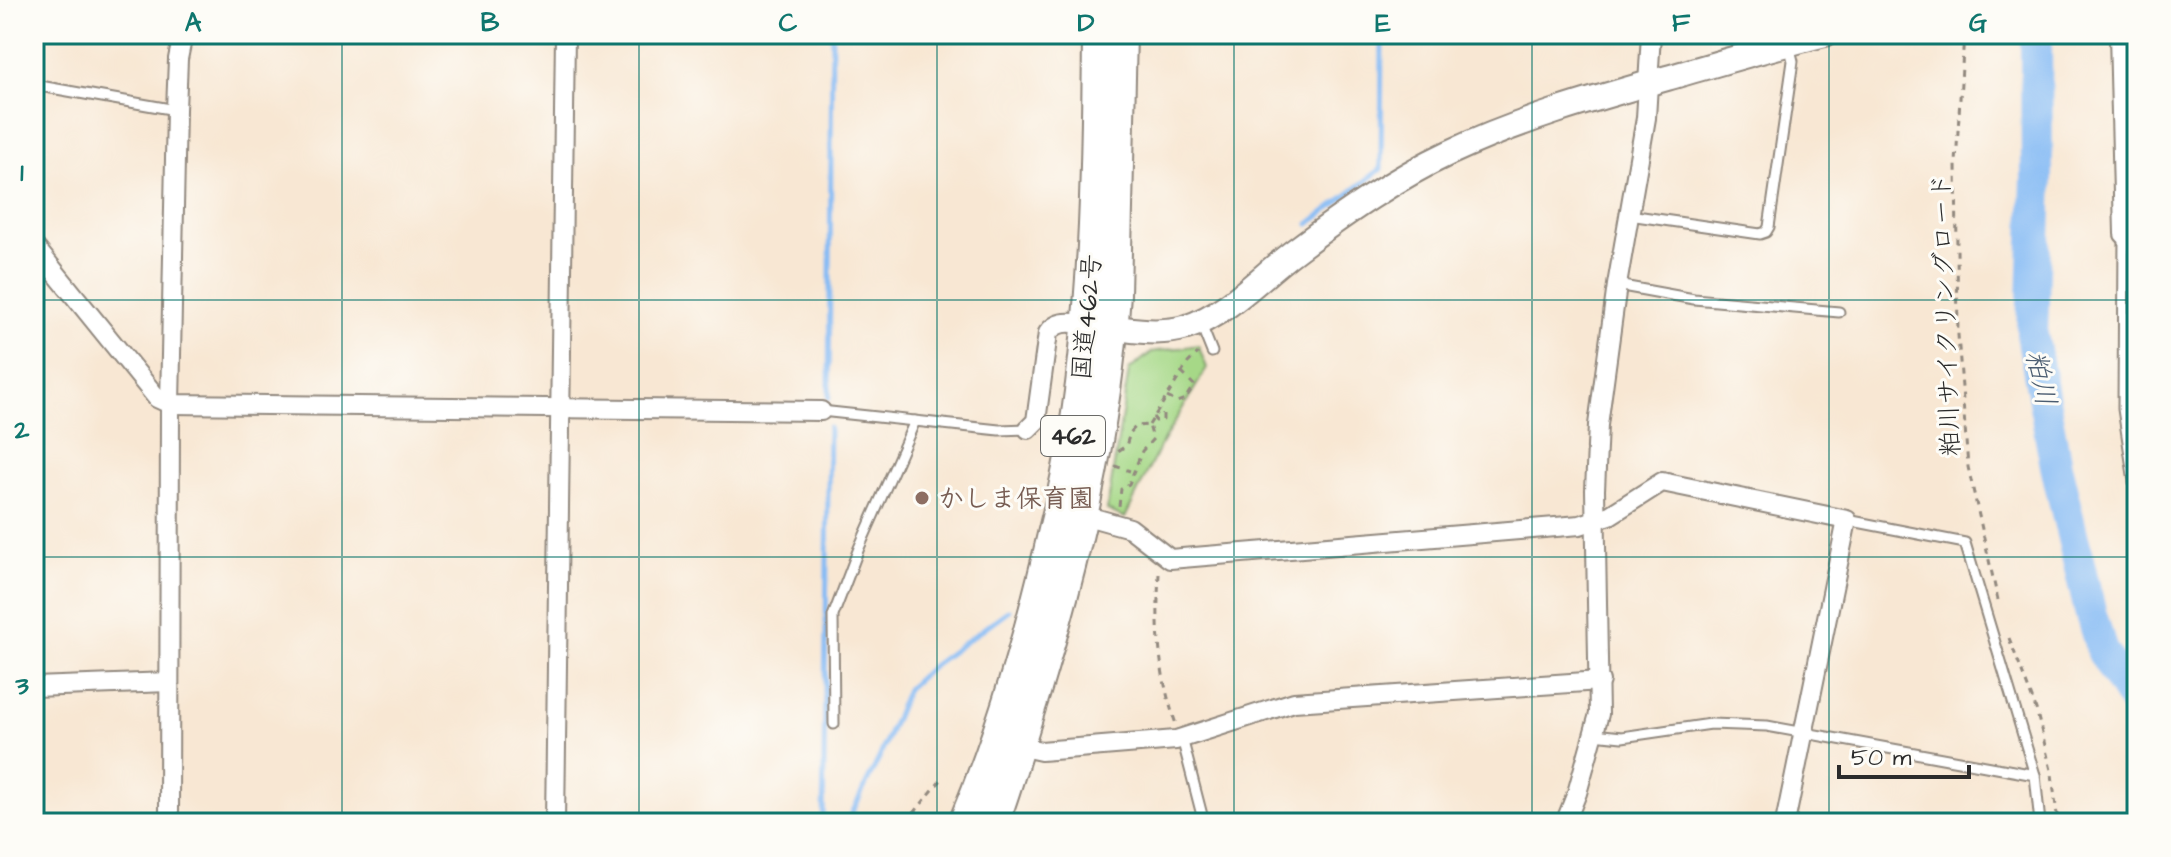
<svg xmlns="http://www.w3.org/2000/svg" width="2171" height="857" font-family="'Architects Daughter','Klee One',sans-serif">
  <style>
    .green { fill: #a6d887; stroke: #688259; stroke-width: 2 }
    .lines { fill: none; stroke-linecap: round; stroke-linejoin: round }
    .stream { stroke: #86bbf4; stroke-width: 5 }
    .river { stroke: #86bbf4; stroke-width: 32 }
    .service-casing { stroke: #92897f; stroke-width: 13 }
    .minor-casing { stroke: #92897f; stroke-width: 22 }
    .tertiary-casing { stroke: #92897f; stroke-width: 28 }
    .trunk-casing { stroke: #92897f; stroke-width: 34 }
    .path { stroke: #92897f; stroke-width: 3; stroke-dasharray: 6 6; stroke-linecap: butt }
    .service { stroke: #fff; stroke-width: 9 }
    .minor { stroke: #fff; stroke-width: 18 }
    .tertiary { stroke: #fff; stroke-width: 24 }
    .trunk { stroke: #fff; stroke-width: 30 }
    .grid { fill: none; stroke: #0f766e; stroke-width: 2; stroke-opacity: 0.55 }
    .education-dot { fill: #8d6e63; stroke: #fdfcf7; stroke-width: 3 }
    .labels { text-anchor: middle; stroke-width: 6; stroke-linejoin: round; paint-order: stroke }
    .shield { fill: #fdfcf7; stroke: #6a6a68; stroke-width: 2 }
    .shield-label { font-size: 24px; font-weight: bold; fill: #2b2b2b }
    .street-label { font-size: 26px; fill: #2b2b2b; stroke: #fdfcf7 }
    .education-label { font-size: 26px; font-weight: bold; fill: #785e54; stroke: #fdfcf7; text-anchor: start }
    .water-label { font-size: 28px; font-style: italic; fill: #4b5d71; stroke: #fdfcf7 }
    .neatline { fill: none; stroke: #0f766e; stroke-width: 3 }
    .grid-label { font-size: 26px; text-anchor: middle; font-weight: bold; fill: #0f766e }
  </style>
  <rect width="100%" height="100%" fill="#fdfcf7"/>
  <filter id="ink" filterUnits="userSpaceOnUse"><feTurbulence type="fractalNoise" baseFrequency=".0125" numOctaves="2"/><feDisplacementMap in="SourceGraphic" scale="16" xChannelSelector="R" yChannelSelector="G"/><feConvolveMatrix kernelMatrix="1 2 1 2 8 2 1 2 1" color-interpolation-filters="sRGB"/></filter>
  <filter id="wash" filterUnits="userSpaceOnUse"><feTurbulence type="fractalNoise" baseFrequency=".006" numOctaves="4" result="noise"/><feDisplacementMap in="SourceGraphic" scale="32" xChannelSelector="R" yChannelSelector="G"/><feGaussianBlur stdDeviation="1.8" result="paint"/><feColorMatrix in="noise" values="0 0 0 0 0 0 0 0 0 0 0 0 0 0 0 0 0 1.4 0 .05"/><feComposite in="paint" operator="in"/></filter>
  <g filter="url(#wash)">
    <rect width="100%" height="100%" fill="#f8e7d3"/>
    <polygon class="green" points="1198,345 1207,368 1160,446 1125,518 1107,510 1129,370 1152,352"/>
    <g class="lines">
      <g class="stream">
        <polyline points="1309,224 1381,169 1382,34"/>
        <polyline points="829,398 832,34"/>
        <polyline points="823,823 829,427"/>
        <polyline points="847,823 880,756 907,689 931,667 1009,610"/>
      </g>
      <polyline class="river" points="2036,34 2037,178 2032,334 2056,466 2090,611 2102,651 2137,707"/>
    </g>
  </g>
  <g filter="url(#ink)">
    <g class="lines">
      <g class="service-casing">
        <g id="service">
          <polyline points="2134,34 2137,72"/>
          <polyline points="34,85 176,110"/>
          <polyline points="1629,215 1760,234 1766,232 1769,227 1793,61 1789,45"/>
          <polyline points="2124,234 2123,409 2137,501"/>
          <polyline points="1617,285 1694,299 1839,312"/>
          <polyline points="1200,322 1212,352"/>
          <polyline points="821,411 999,430 1028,429"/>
          <polyline points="1847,520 1965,543 2035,775 2040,823"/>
          <polyline points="834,724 833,616 859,548 915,421"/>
          <polyline points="1594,734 1622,737 1711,724 1767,726 2035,775"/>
          <polyline points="1182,738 1204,823"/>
        </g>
      </g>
      <g class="minor-casing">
        <g id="minor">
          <polyline points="2119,34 2124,234 2137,245"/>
          <polyline points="34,246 157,398 170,404 821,411"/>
          <path d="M1028,429L1036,421L1048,333C1058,319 1071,323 1087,324"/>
          <polyline points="1083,515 1130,528 1170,559 1580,525 1610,515 1662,482 1847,520 1785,823"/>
          <polyline points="34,687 169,682"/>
          <polyline points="1018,746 1041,751 1176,740 1294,702 1600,681"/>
          <polyline points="169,823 170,404 176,110 178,59 183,34"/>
          <polyline points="555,823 565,34"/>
          <polyline points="1565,823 1577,793 1599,714 1595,490 1598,425 1617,285 1646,118 1651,34"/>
        </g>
      </g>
      <g class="tertiary-casing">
        <path id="tertiary" d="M1097,325C1126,329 1158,336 1187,327C1226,315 1263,274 1296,250C1344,214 1394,179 1449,153C1519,120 1593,99 1667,78C1720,63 1772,47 1825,34"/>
      </g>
      <g class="trunk-casing">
        <g id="trunk">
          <path d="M964,823C1001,735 1027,645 1049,552C1056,520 1065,489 1070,457C1095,318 1097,174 1098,34"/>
          <path d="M993,823C1009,781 1020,738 1034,695C1074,564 1106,431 1115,294L1121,34"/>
        </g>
      </g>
      <g class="path">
        <polyline points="1964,34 1956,163 1958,335 1968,467 1998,600"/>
        <polyline points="1167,397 1177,402 1185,399 1194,385 1182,373"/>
        <polyline points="1153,417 1156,421 1163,420 1163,411 1160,410"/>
        <polyline points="1149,425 1188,363 1198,353"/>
        <polyline points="1118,451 1126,446 1130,433 1136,426 1149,425 1153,439 1142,451 1129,484 1121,489 1119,506"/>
        <polyline points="1115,466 1130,471"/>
        <path d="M1159,574C1156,625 1158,674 1176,724"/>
        <polyline points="2009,638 2036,709 2052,774 2058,823"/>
        <polyline points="914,813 941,780"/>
      </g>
      <use href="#service" class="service"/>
      <use href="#minor" class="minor"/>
      <use href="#tertiary" class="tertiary"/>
      <use href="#trunk" class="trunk"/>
    </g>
  </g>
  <path class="grid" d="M342,34V823M639,34V823M937,34V823M1234,34V823M1532,34V823M1829,34V823M34,300H2137M34,557H2137"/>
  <circle class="education-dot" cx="922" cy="498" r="8"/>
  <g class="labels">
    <rect class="shield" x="1041" y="416" width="64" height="40" rx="6"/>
    <g class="shield-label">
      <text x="1073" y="444">462</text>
    </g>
    <g class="street-label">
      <text transform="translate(1945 315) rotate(-92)" y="9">粕川サイクリングロード</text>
      <text transform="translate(1086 317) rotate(-85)" y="9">国道462号</text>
    </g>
    <g class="education-label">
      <text x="938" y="507">かしま保育園</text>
    </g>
    <g class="water-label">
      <text transform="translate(2042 378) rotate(78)" y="10">粕川</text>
    </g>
  </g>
  <rect width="2171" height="857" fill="none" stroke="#fdfcf7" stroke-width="88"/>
  <path d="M1839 765v12h130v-12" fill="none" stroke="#2b2b2b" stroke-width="4"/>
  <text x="1851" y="765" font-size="24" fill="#2b2b2b" stroke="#fdfcf7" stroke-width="6" paint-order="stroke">50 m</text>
  <rect x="44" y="44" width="2083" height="769" class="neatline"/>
  <g class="grid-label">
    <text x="193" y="31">A</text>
    <text x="490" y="31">B</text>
    <text x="788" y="31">C</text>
    <text x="1086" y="31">D</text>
    <text x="1383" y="31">E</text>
    <text x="1681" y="31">F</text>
    <text x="1978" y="31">G</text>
    <text x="22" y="181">1</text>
    <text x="22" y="438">2</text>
    <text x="22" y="694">3</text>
  </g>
</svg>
